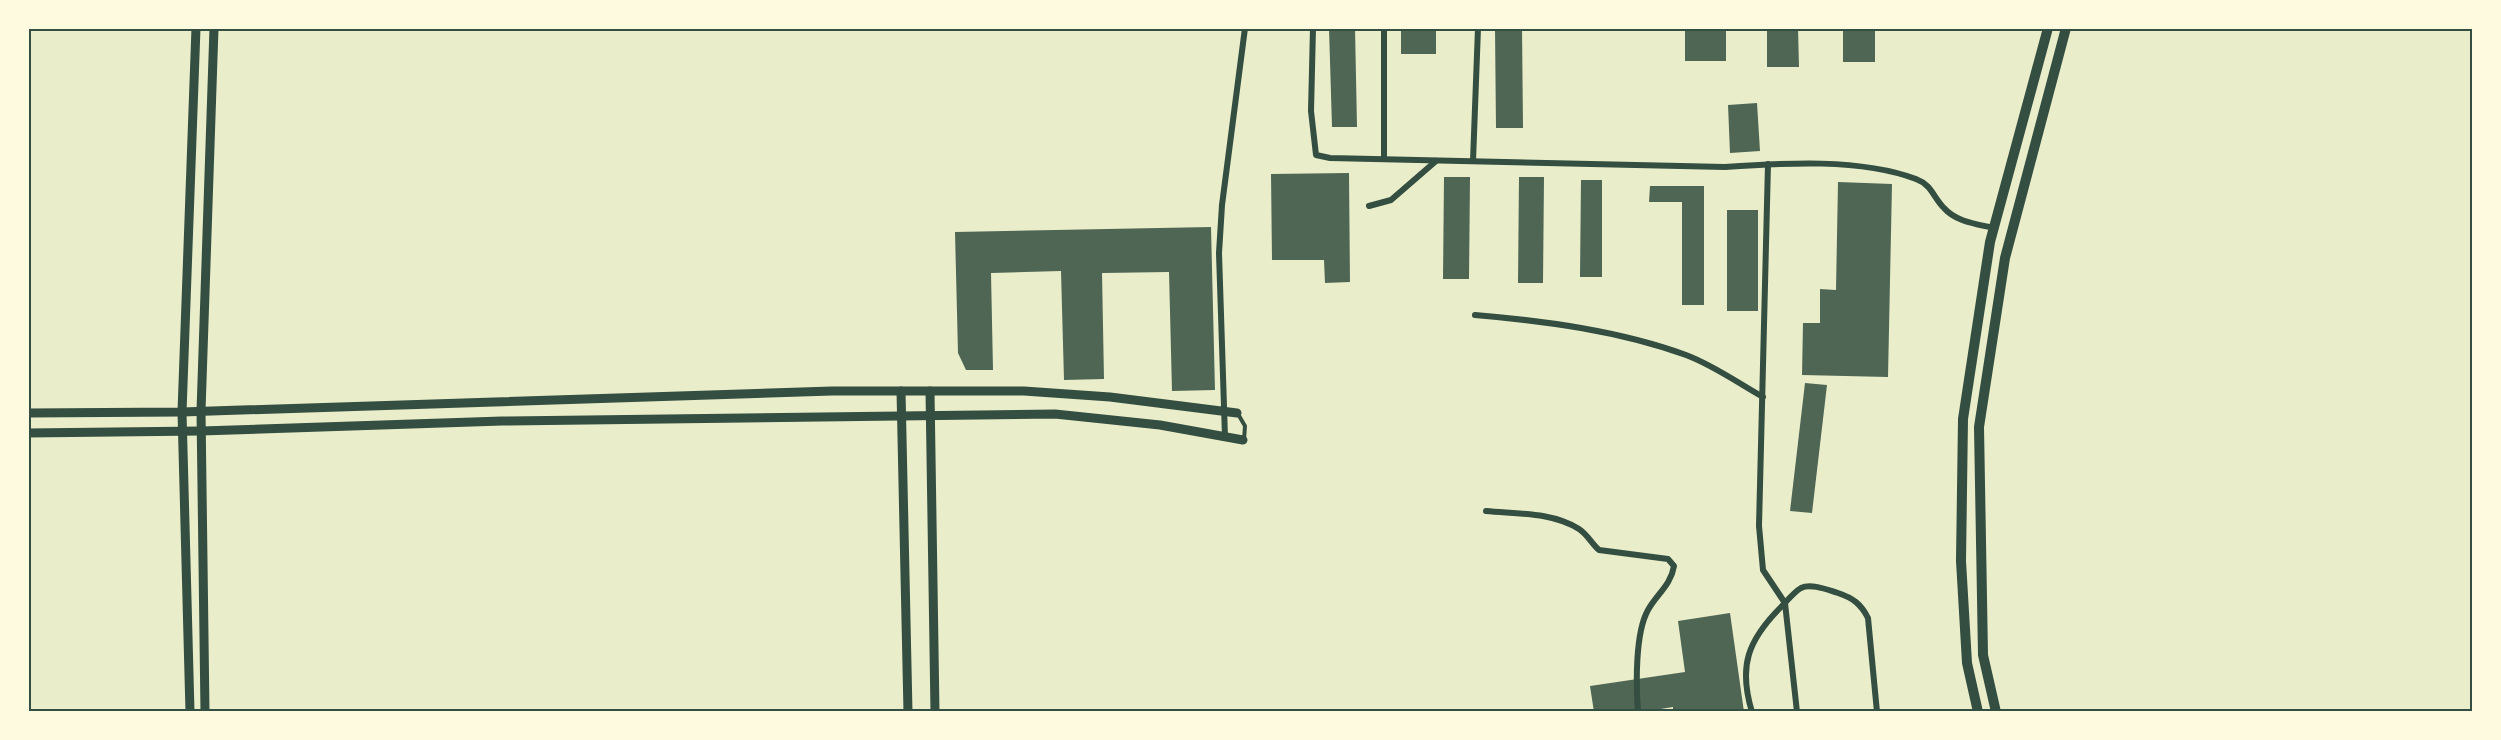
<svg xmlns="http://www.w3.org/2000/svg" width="2501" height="740" font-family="'Alegreya Sans',sans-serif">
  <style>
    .building { fill: #4f6655 }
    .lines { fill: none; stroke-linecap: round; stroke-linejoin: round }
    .service { stroke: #344e41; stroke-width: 4 }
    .minor { stroke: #344e41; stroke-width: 6 }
    .tertiary { stroke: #344e41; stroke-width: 9 }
    .secondary { stroke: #344e41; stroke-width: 10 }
    .neatline { fill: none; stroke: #344e41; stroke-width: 2 }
  </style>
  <rect width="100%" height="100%" fill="#e9edc9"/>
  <g class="building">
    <polygon points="1329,28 1355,28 1357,127 1332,127"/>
    <rect x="1401" y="28" width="35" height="26"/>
    <polygon points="1495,28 1522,28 1523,128 1496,128"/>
    <rect x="1685" y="28" width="41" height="33"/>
    <polygon points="1767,28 1798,28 1799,67 1767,67"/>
    <rect x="1843" y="28" width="32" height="34"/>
    <polygon points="1757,103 1760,151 1730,153 1728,105"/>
    <polygon points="1349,173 1350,282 1325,283 1324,260 1272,260 1271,174"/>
    <polygon points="1444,177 1470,177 1469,279 1443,279"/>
    <polygon points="1519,177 1544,177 1543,283 1518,283"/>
    <polygon points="1581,180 1602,180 1602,277 1580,277"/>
    <polygon points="1838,182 1892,184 1888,377 1802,375 1803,323 1820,323 1820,289 1836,290"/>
    <polygon points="1650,186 1704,186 1704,305 1682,305 1682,202 1649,202"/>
    <rect x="1727" y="210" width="31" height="101"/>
    <polygon points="1211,227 1215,390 1172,391 1169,272 1102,273 1104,379 1064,380 1061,271 991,273 993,370 966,370 958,353 955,232"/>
    <polygon points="1805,383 1827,385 1812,513 1790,511"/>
    <polygon points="1730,613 1744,712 1673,712 1673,707 1642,712 1594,712 1590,686 1685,672 1678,621"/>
  </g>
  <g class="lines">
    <polyline class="service" points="1238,414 1245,426 1244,440"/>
    <g class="minor">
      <path d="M1313,28L1311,111L1316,155L1330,158L1725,167C1784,163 1860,158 1916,179C1932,185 1933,197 1944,208C1956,222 1977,224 1994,228"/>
      <polyline points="1384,159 1384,28"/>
      <polyline points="1473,161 1478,28"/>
      <polyline points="1768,164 1759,526 1763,570 1785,603 1797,712"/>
      <polyline points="1369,206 1391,200 1436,161"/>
      <path d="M1475,315C1546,321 1620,331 1686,355C1713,365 1738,383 1763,397"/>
      <polyline points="1225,437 1219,253 1222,205 1245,28"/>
      <path d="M1486,511C1517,514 1552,512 1579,529C1587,534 1592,544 1599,550L1668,559L1674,566C1671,585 1657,594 1648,610C1635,633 1636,685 1638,712"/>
      <path d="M1752,712C1738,666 1748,640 1781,607C1787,601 1794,592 1801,588C1811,583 1828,590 1838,593C1853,598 1861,604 1868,618L1877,712"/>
    </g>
    <g class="tertiary">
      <polyline points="901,391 908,712"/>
      <polyline points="930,391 935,712"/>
      <polyline points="28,413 182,412 832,391 1024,391 1110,397 1237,413"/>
      <polyline points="28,433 201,431 502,421 1055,414 1160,425 1243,440"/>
      <polyline points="190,712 182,412 196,28"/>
      <polyline points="205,712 201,411 214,28"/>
    </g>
    <g class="secondary">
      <polyline points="1978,712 1967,663 1961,561 1963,419 1990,242 2048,28"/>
      <polyline points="1996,712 1983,655 1979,427 2005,258 2066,28"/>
    </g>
  </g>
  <rect width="2501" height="740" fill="none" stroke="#fefae0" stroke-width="60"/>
  <rect x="30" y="30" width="2441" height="680" class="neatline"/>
</svg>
